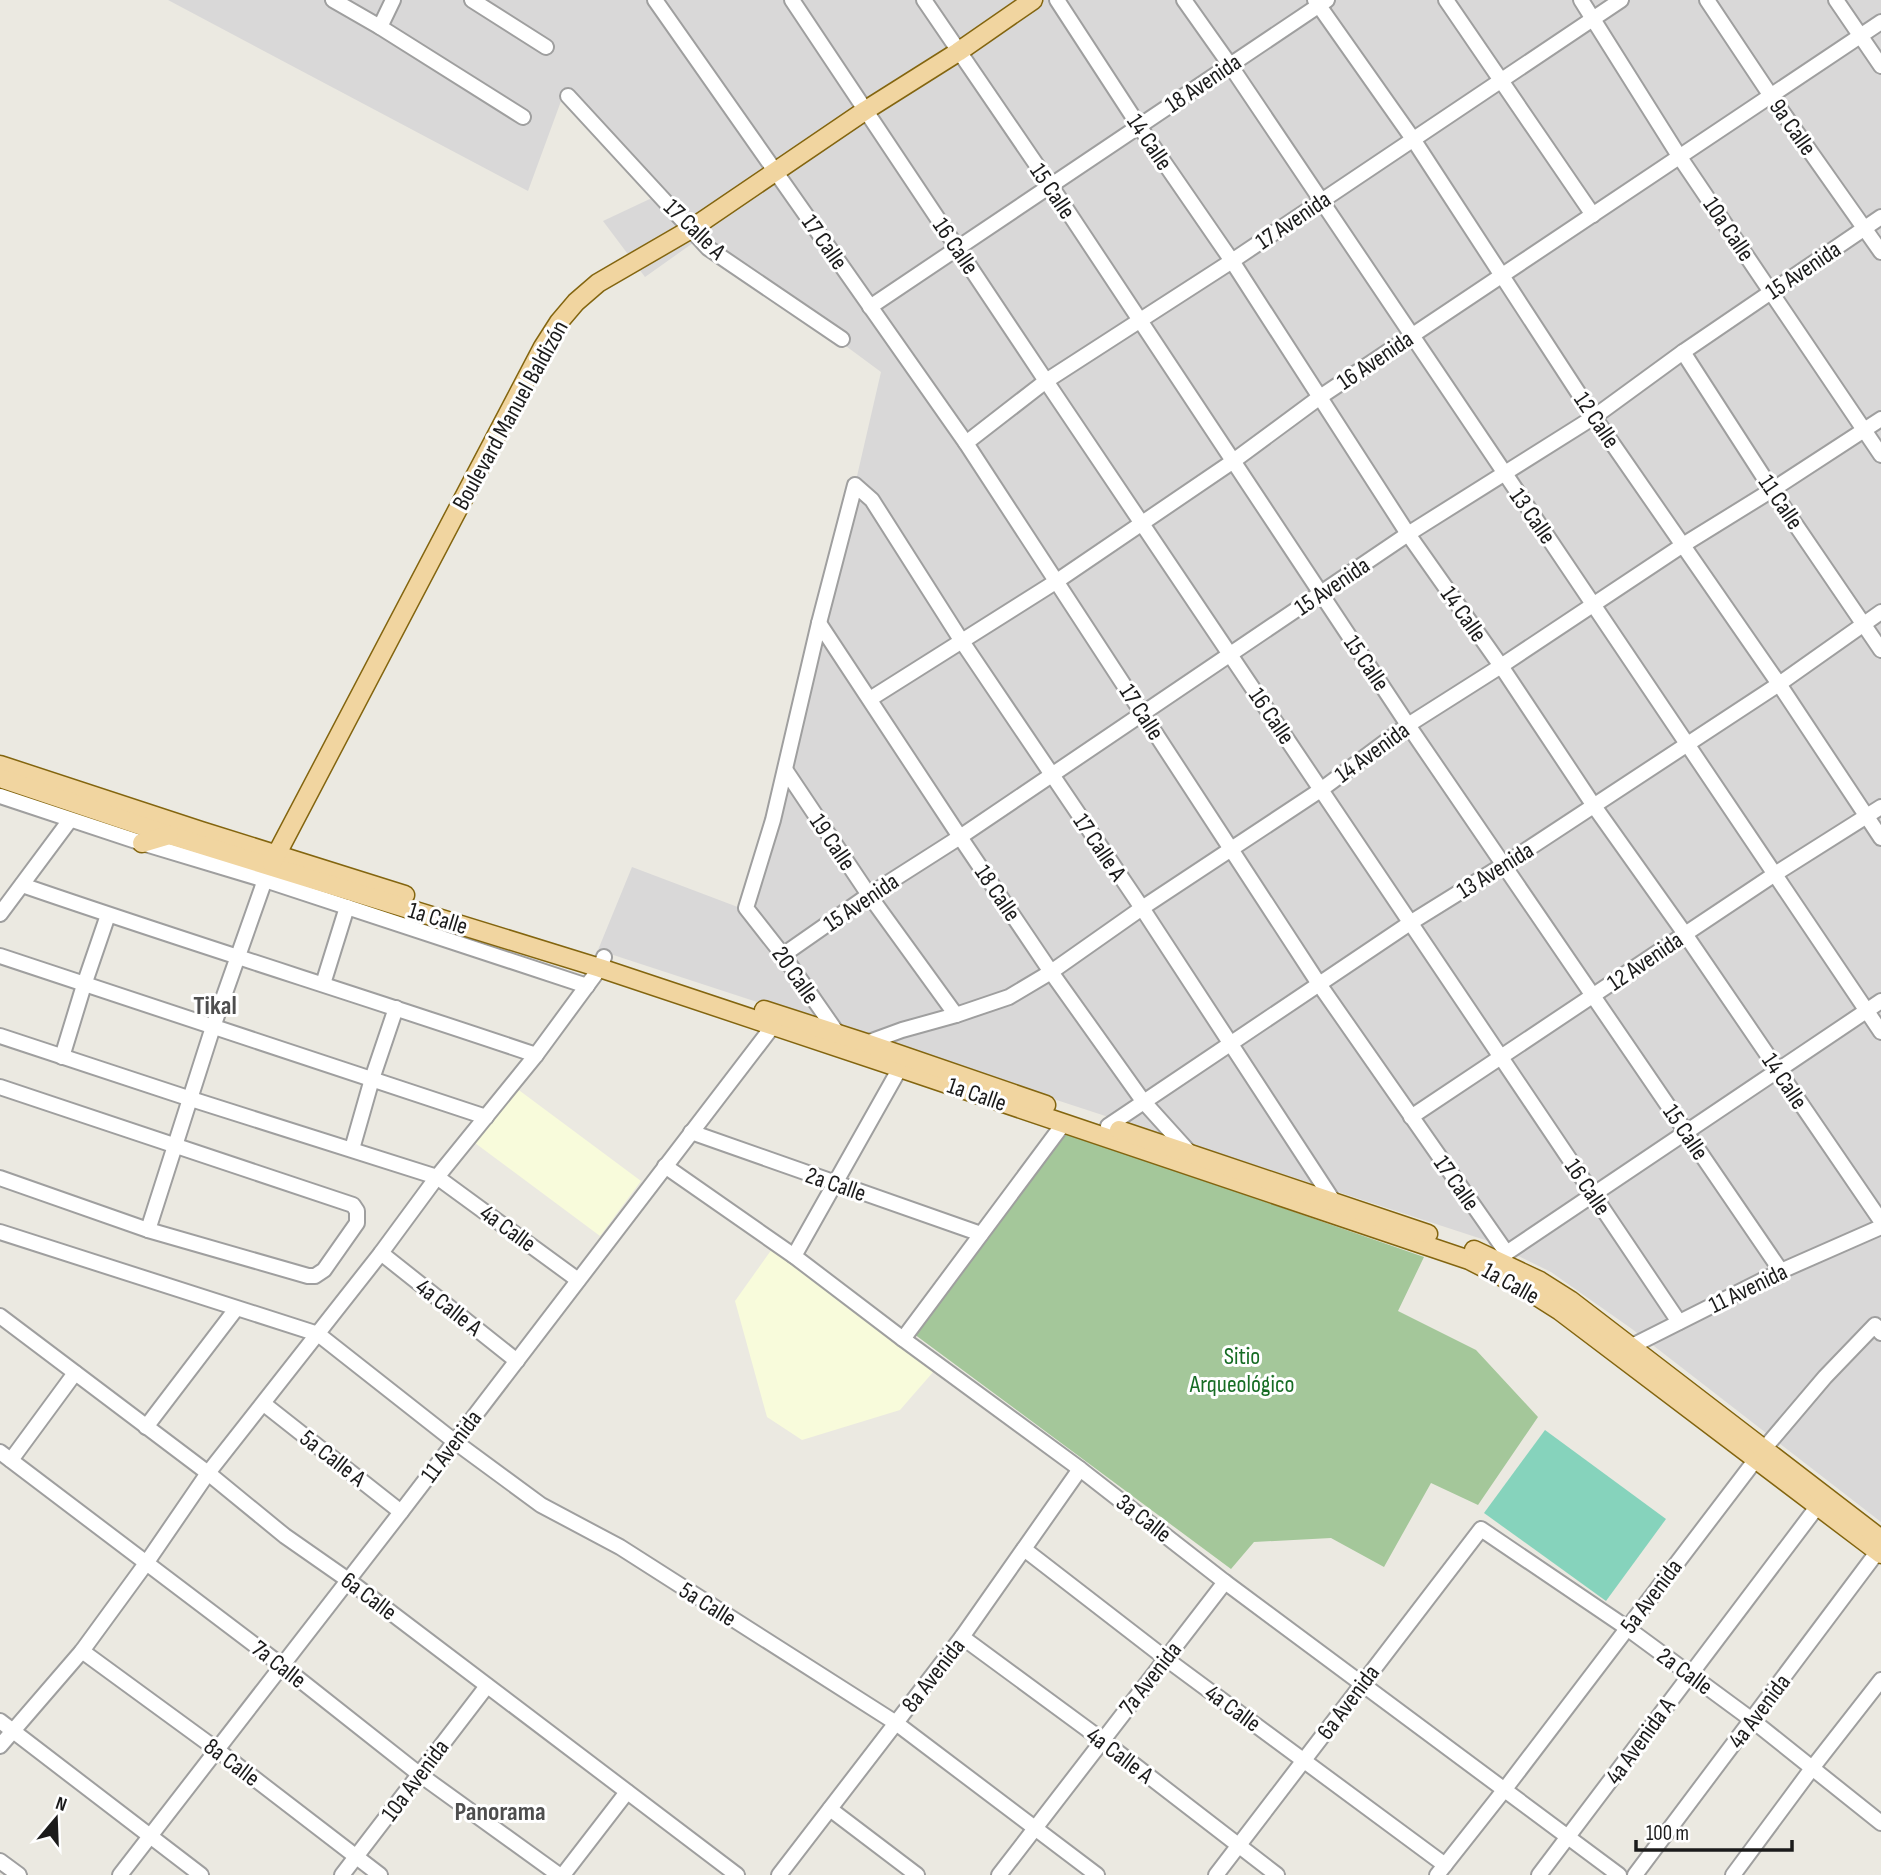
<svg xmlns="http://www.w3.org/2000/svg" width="1881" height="1875" font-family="'Sofia Sans Condensed',sans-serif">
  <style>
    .residential { fill: #d9d8d8 }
    .education { fill: #f8fbdb }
    .forest { fill: #a4c79a }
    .pitch { fill: #86d3bc }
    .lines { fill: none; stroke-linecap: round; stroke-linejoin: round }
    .minor-casing { stroke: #9f9f9f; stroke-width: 18 }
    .major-casing { stroke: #83650f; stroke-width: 21 }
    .minor { stroke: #fff; stroke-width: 14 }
    .major { stroke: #f1d5a0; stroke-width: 18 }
    .labels { text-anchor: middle; stroke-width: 6; stroke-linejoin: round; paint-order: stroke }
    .street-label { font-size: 24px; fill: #1b1b1b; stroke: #fff }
    .park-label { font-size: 24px; fill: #166c24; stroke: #fff }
    .neighbourhood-label { font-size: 26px; font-weight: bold; fill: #4e4e4e; stroke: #fff }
  </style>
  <rect width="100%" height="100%" fill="#ebe9e1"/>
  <polygon class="residential" points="168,0 1881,0 1881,1522 1632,1329 1551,1272 1488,1241 598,950 632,867 743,909 787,780 881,372 700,238 645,277 603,221 654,197 564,93 528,191"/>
  <g class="education">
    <polygon points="516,1088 641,1181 600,1236 475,1143"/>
    <polygon points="772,1249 934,1371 900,1410 802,1440 767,1417 735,1301"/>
  </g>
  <polygon class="forest" points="1067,1133 1424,1257 1398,1311 1476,1350 1538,1417 1478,1505 1431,1483 1384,1567 1331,1538 1254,1542 1231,1569 914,1334"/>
  <polygon class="pitch" points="1545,1430 1666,1519 1606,1601 1484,1513"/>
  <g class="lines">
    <g class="minor-casing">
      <g id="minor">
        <polyline points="333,0 380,27 523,117"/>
        <polyline points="472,0 546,47"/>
        <polyline points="655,0 966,443 1319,984 1506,1252"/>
        <polyline points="792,0 1046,381 1679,1322"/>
        <polyline points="924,0 1051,186 1408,725 1781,1271"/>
        <polyline points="1057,0 1139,126 1232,261 1408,534 1501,666 1594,806 1685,934 1881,1221"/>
        <polyline points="1184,0 1230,65 1881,1032"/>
        <polyline points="1315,0 1413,139 1594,417 1779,684 1881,838"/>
        <polyline points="1446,0 1593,215"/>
        <polyline points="1581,0 1679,156 1881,455"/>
        <polyline points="1707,0 1771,96 1881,252"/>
        <polyline points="1836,0 1881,66"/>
        <polyline points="380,27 393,0"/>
        <polyline points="568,96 708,248 842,339"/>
        <polyline points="870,307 1327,0"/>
        <polyline points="1683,352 1772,490 1881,650"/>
        <polyline points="966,443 1046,381 1232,261 1621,0"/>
        <polyline points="819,623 960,837 1051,972 1143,1101 1190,1153"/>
        <polyline points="870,699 1057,581 1232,462 1320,397 1881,22"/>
        <polyline points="786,771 869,895 956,1015"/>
        <polyline points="0,796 142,843 265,880 587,986"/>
        <path d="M22,885C193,944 365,997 536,1055"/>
        <polyline points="0,914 70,820"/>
        <polyline points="783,955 869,895 960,837 1408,534 1594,417 1683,352 1881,217"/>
        <polyline points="0,956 486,1117"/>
        <polyline points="323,984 347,907"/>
        <polyline points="0,1036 191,1099 437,1177 578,1280"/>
        <polyline points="837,1037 838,1034 783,955 746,908 773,820 819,623 855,485 872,500 961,640 1142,908 1334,1202 1333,1206"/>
        <polyline points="861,1045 902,1030 956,1015 1009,997 1051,972 1142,908 1322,789 1408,725 1501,666 1683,545 1772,490 1881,419"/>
        <polyline points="62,1057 84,985 108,915"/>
        <polyline points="0,1087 353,1205 357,1211 357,1223 324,1270 315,1276 308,1276 148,1230 0,1178"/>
        <polyline points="1411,1117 1775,874 1881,807"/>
        <polyline points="1108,1126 1410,923 1505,864 1779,684 1881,612"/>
        <polyline points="691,1132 981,1234"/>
        <polyline points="352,1149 372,1079 396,1008"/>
        <polyline points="665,1166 794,1256 903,1339 1080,1469 1225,1582 1619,1875"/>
        <polyline points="148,1230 213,1027 267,874"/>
        <polyline points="0,1232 318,1334 454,1441 541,1505 620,1547 896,1723 1097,1875"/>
        <polyline points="381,1253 517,1361"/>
        <polyline points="794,1256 900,1068"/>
        <polyline points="1499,1258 1881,1001"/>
        <polyline points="0,1316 208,1473 285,1536 348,1580 737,1875"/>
        <polyline points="903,1339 1064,1123"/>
        <polyline points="1626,1352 1630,1347 1781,1271 1881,1227"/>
        <polyline points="264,1404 401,1512"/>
        <polyline points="146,1427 236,1309"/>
        <polyline points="0,1452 281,1665 419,1774 559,1875"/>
        <polyline points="11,1460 75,1373"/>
        <polyline points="1024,1549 1165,1658 1445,1865"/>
        <polyline points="962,1637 1102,1740 1277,1875"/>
        <polyline points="82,1651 216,1749 380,1875"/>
        <polyline points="0,1721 201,1875"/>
        <polyline points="0,1746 82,1651 147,1562 208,1473 381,1253 437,1177 536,1055 600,968 604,957"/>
        <polyline points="830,1809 917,1875"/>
        <polyline points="0,1861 19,1875"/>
        <polyline points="120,1875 401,1512 773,1026 775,1019"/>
        <polyline points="342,1875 487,1686"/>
        <polyline points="563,1875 627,1792"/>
        <polyline points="779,1875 962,1637 1080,1469"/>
        <polyline points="999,1875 1225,1582"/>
        <polyline points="1216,1875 1481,1529 1627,1628 1752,1720 1881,1823"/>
        <polyline points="1437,1875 1505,1789 1763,1450 1825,1377 1875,1325 1881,1333"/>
        <polyline points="1539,1875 1817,1507"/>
        <polyline points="1635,1875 1881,1547"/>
        <polyline points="1733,1875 1813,1767 1881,1680"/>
      </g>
    </g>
    <g class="major-casing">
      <g id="major">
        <polyline points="0,765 201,831 405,895"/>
        <polyline points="0,778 169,835 600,968 900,1068 1469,1260 1524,1288 1560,1311 1881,1554"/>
        <polyline points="142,843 169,835"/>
        <polyline points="272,863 543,347 559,322 576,302 598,283 691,229 866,110 958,52 1033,0"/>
        <polyline points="764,1010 866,1043 1046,1105"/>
        <polyline points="1119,1130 1428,1234"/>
        <polyline points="1474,1250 1540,1281 1570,1300 1881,1539"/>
      </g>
    </g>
    <use href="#minor" class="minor"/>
    <use href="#major" class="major"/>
  </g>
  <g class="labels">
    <g class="street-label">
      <text transform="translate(1203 83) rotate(-34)" y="8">18 Avenida</text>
      <text transform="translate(1793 127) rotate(55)" y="8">9a Calle</text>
      <text transform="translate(1150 142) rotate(56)" y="8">14 Calle</text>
      <text transform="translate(1053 191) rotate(56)" y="8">15 Calle</text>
      <text transform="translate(1293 220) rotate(-34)" y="8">17 Avenida</text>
      <text transform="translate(695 229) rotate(44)" y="8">17 Calle A</text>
      <text transform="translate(1729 229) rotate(56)" y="8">10a Calle</text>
      <text transform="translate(825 242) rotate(55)" y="8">17 Calle</text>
      <text transform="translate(956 246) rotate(56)" y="8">16 Calle</text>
      <text transform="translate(1803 270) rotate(-34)" y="8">15 Avenida</text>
      <text transform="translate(1375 360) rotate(-34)" y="8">16 Avenida</text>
      <text transform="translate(510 415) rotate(-61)" y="8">Boulevard Manuel Baldizón</text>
      <text transform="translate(1597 420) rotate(56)" y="8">12 Calle</text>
      <text transform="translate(1781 502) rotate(56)" y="8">11 Calle</text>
      <text transform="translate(1533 516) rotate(55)" y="8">13 Calle</text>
      <text transform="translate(1332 586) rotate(-34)" y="8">15 Avenida</text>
      <text transform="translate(1464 614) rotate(55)" y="8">14 Calle</text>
      <text transform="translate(1367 663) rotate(56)" y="8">15 Calle</text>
      <text transform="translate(1142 712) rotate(57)" y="8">17 Calle</text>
      <text transform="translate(1272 716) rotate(56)" y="8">16 Calle</text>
      <text transform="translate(1372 752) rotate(-36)" y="8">14 Avenida</text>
      <text transform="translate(833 842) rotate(56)" y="8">19 Calle</text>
      <text transform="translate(1100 847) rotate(56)" y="8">17 Calle A</text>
      <text transform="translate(1495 870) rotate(-32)" y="8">13 Avenida</text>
      <text transform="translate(998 893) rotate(56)" y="8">18 Calle</text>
      <text transform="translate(861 902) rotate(-34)" y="8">15 Avenida</text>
      <text transform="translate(438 918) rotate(17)" y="8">1a Calle</text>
      <text transform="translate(1645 961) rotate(-34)" y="8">12 Avenida</text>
      <text transform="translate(796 975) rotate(55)" y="8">20 Calle</text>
      <text transform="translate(1785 1081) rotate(56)" y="8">14 Calle</text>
      <text transform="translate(977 1094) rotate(19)" y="8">1a Calle</text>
      <text transform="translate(1686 1132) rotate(56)" y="8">15 Calle</text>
      <text transform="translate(1457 1183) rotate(55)" y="8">17 Calle</text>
      <text transform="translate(836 1184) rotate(19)" y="8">2a Calle</text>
      <text transform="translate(1588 1187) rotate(56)" y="8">16 Calle</text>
      <text transform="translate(508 1228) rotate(36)" y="8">4a Calle</text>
      <text transform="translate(1511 1283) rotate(29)" y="8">1a Calle</text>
      <text transform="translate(1748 1288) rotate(-26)" y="8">11 Avenida</text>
      <text transform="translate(449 1307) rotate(38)" y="8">4a Calle A</text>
      <text transform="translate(451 1446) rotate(-53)" y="8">11 Avenida</text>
      <text transform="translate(333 1458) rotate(38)" y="8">5a Calle A</text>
      <text transform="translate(1144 1518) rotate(38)" y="8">3a Calle</text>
      <text transform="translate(369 1596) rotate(37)" y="8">6a Calle</text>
      <text transform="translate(1651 1596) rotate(-53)" y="8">5a Avenida</text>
      <text transform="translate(708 1604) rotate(32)" y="8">5a Calle</text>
      <text transform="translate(279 1664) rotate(38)" y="8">7a Calle</text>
      <text transform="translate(1685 1671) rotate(36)" y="8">2a Calle</text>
      <text transform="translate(933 1675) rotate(-52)" y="8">8a Avenida</text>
      <text transform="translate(1150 1678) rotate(-52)" y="8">7a Avenida</text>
      <text transform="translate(1348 1702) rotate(-53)" y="8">6a Avenida</text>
      <text transform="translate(1233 1708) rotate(36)" y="8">4a Calle</text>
      <text transform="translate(1759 1711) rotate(-53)" y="8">4a Avenida</text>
      <text transform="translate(1640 1741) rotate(-54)" y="8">4a Avenida A</text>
      <text transform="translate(1120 1755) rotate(37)" y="8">4a Calle A</text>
      <text transform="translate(232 1762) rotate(37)" y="8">8a Calle</text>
      <text transform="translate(415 1780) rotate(-53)" y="8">10a Avenida</text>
    </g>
    <g class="park-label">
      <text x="1242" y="1364">Sitio<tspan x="1242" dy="28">Arqueológico</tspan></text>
    </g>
    <g class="neighbourhood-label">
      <text x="215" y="1014">Tikal</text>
      <text x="500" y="1820">Panorama</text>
    </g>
  </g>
  <g transform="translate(56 1819) rotate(19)" stroke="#ffffff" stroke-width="5" paint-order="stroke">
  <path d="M0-5L12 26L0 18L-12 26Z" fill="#1b1b1b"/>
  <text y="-10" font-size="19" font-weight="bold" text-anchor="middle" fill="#1b1b1b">N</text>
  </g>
  <path d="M1636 1840v10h156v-10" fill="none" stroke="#1b1b1b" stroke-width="3.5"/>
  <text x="1646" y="1840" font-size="21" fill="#1b1b1b" stroke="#ffffff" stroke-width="5" paint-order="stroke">100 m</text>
</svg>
